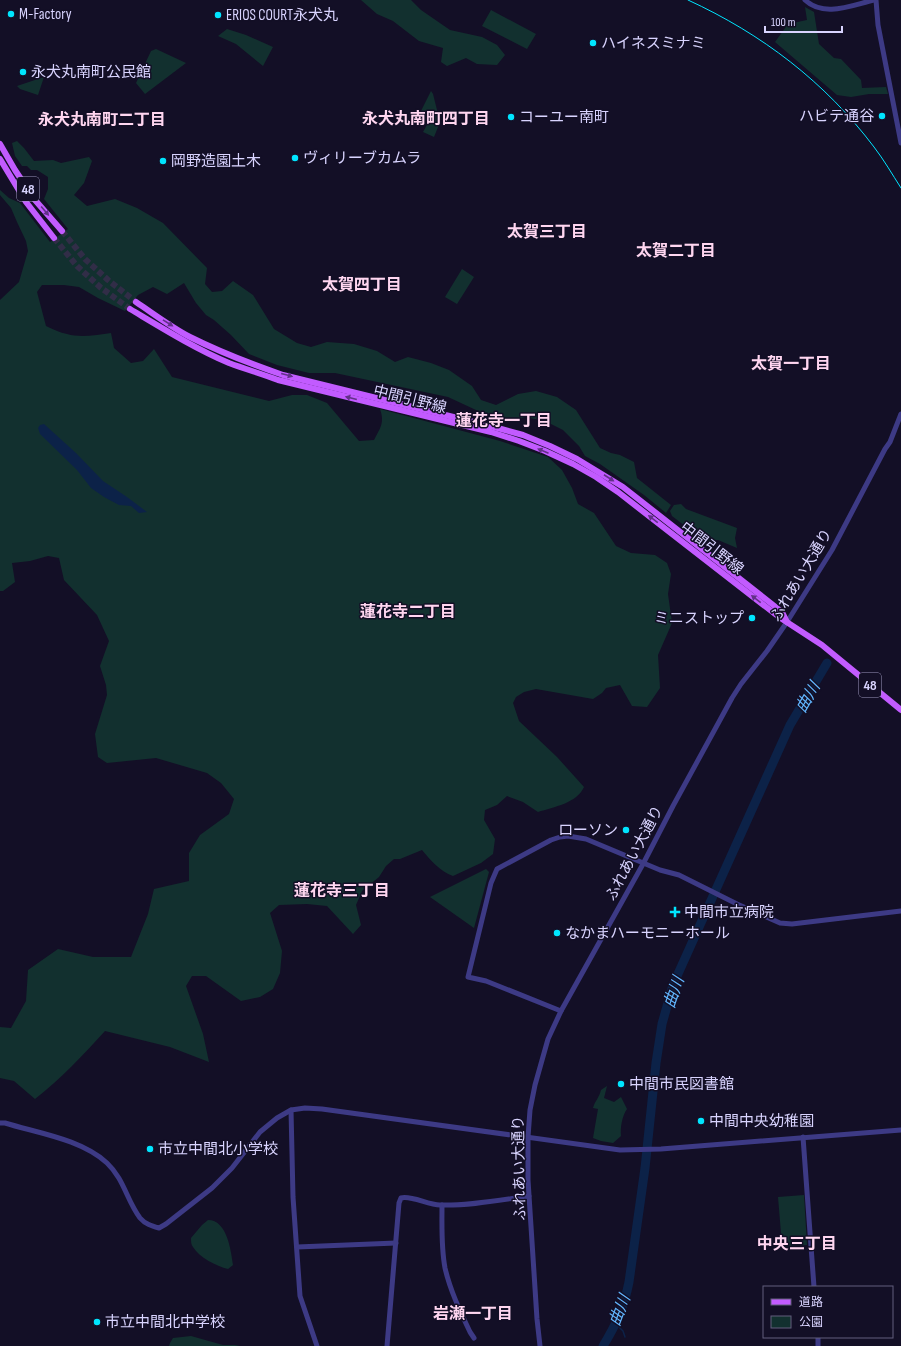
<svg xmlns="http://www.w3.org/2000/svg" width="901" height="1346" font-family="'Sofia Sans Condensed','Noto Sans JP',sans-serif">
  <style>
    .green { fill: #12302f }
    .water { fill: #0c2248 }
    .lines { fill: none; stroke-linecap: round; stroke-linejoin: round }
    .stream { stroke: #0c2248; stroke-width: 1.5 }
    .river { stroke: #0c2248; stroke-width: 9 }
    .major-tunnel { stroke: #312d47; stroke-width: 6; stroke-dasharray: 6 3; stroke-linecap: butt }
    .minor { stroke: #3d3a85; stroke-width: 5 }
    .major { stroke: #c25bff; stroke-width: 6 }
    .tram { stroke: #00e5ff; stroke-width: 1 }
    .oneway { fill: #623188 }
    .poi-dot { fill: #00e5ff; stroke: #130f26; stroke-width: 1.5 }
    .labels { text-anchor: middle; stroke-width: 3; stroke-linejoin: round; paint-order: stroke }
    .shield { fill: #130f26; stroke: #9e99be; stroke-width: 1 }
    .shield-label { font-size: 14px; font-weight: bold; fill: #d9d4ff }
    .poi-label { font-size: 15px; fill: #d9d4ff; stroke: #130f26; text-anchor: start }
    .street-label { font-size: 15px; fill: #d9d4ff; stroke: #130f26 }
    .neighbourhood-label { font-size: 16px; font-weight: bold; fill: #ffd6f0; stroke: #130f26 }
    .water-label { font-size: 16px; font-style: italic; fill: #62b6ff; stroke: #130f26 }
  </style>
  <rect width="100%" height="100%" fill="#130f26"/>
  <g class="green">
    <polygon points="361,0 411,0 421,10 450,30 482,37 497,45 505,55 497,65 477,64 466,58 447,66 441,62 443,48 419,41 393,21 377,14"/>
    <polygon points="805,7 814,12 819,44 834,58 841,59 861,80 862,88 886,87 888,94 869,94 851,97 837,95 775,42 788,24 807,20"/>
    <polygon points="491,10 536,34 527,49 482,26"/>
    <polygon points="227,29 246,35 273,47 263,66 236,44 218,36"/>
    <polygon points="156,49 186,63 145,94 136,83 151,51"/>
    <polygon points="44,77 38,95 20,89 17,86"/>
    <polygon points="431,91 433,94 440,122 434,137 423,132 428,123 418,117"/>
    <path d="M17,141L24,148L34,161L53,160L61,163L89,157L92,161L84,183L74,195L87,206L115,199L137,208L163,223L207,268L205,284L212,292L222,291L233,281L253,295L274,329L297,343L311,347L327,342L354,344L377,351L395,362L408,357L431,363L449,370L472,386L481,400L496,405L518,394L536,391L557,397L576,410L600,448L611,453L620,455L634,462L637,478L671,505L666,513L644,495L600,464L585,456L579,446L563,430L545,421L525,417L511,422L476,410L448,397L335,373H309L277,365L249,354L231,335L214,320L206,315L196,303L184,283L167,294L153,287L138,295L125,311L98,298L79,287L64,285H42L37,292L46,326C53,329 60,333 67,334C80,338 97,335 111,333L114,348L131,363L143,361L154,349L172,377L269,401L292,395H307L327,403L359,441L374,440C380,428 385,423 380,409L500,441L548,457L562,470L572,488L578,504L594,513L616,546L631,553L655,555L667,563L671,574L668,594L672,623L658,655L660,688L647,707L632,706L620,685L606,688L602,693L593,699L536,689L524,692L516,697L513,703L519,721L557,757L584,787C577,803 554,807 538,812L523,802L507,796L497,805L485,810L484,820L495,839L493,854L481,863L453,876C440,871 431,861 422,850L400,859H394L386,866L379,877L362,891L356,905L361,925L353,934L327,906L307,904L279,905L270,913L282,951L280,973L273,989L260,997L241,1001L206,976H192L186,986L203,1034L209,1062L170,1047L105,1031C83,1055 61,1079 35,1099L14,1081L0,1078V1027L11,1028L26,1001L28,970L58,949L93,957H131L148,914L154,889L189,881V853L200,835L229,814L234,799L221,783L207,773L156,758L107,763L98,757L95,734L107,695L106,685L100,666L109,641L97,615L64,580L59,558L48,556L30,561L12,563L15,582L3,591H0V300L19,282L28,251L26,241L17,222L11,208L0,195V190L9,198L20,203L50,242L68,229L44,199L48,189V177L37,170H31L27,166H22L15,156L12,143Z"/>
    <polygon points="462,269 474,277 457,304 445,297"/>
    <polygon points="681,504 686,509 737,528 735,538 737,548 718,540 706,542 672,516 670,511 674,505"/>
    <polygon points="486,869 489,872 474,928 430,897"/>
    <path d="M607,1086L604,1098L614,1102L621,1097L627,1109C622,1116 620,1128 621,1136L613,1143L601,1141L593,1138L598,1109L593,1108C595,1101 599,1098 601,1090Z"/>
    <polygon points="804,1195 807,1245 784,1247 782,1245 778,1197"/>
    <path d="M208,1220C227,1220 231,1250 233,1265L228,1269C216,1266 200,1258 193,1247C191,1245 191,1241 191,1238L202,1225Z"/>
    <polygon points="191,1336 223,1345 235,1345 240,1346 169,1346 170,1343 173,1338"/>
  </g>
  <polygon class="water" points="44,424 76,453 103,481 127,497 147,512 139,513 131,506 119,505 104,497 91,488 77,470 40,434 38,428 40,425"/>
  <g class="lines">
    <polyline class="stream" points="616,1324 623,1331 625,1337"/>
    <path class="river" d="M603,1346C616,1325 624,1307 629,1282L645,1168L656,1063L662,1024L673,985L790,725L827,663"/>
    <g class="major-tunnel">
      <polyline points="62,231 85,259 108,280 136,302"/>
      <polyline points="54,238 77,266 100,287 130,309"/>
    </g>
    <g class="minor">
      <path d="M805,0C824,18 852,5 874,0"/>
      <polyline points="876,0 878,25 901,143"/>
      <polyline points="561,1011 486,981 468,977 491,883 497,869 551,840 560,837 568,836 586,839 660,870 679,875 737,904 780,923 792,924 901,911"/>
      <polyline points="291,1110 293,1197 300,1296 317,1346"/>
      <path d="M0,1123H5C37,1133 81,1139 107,1163C124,1179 127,1201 140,1218C145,1224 152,1226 159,1228L166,1224L212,1188L232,1168L260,1132L277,1118L291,1110L305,1108L322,1109L620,1150L661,1149L901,1130"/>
      <polyline points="803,1137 814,1287"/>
      <path d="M442,1205C442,1226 441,1247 445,1268C450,1290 460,1311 470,1332L474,1338"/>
      <polyline points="297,1247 396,1243"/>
      <polyline points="818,1337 818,1346"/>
      <path d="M387,1346L399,1203L401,1198C411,1195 428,1205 440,1205C469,1206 500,1200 529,1196"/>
      <polyline points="540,1346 537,1319 528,1180 528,1137 530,1110 535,1085 548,1039 561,1011 643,864 673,806 732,698 741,684 767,651 787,622 832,550 885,449 890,442 901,414"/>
    </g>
    <g class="major">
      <polyline points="0,144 15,170 35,200 62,231"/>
      <polyline points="0,159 26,202 54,238"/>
      <path d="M136,302C154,314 171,327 190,337C220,352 251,364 283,375L494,427L523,435L550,446L577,459L623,487L782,612L787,622"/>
      <path d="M130,309C162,328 194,348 229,363C245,369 262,374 278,380L491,432L519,441L545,451L573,464L596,477L618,492L779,617L822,645L901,710"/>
    </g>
    <path class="tram" d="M688,0C762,34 825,82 874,147C884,160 892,174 901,188"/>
  </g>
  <defs><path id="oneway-solid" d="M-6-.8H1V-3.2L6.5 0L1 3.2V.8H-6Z"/></defs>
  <g class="oneway">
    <use href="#oneway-solid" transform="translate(45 211) rotate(50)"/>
    <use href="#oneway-solid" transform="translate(168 323) rotate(32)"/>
    <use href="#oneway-solid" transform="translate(287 375) rotate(15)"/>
    <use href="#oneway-solid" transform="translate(351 398) rotate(-166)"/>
    <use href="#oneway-solid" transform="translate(543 451) rotate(-157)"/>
    <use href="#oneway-solid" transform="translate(609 478) rotate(33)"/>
    <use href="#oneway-solid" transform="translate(653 519) rotate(-143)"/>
    <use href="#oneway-solid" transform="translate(756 599) rotate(-142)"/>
  </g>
  <g class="poi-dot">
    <circle cx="11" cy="14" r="4"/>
    <circle cx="218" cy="15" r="4"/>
    <circle cx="593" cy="43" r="4"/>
    <circle cx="23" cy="72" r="4"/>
    <circle cx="882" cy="116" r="4"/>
    <circle cx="511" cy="117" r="4"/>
    <circle cx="295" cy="158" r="4"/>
    <circle cx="163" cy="161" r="4"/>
    <circle cx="752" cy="618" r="4"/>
    <circle cx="626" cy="830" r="4"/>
    <path d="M673 906h4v4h4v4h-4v4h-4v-4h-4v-4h4z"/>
    <circle cx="557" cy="933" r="4"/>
    <circle cx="621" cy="1084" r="4"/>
    <circle cx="701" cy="1121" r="4"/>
    <circle cx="150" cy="1149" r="4"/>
    <circle cx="97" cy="1322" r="4"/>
  </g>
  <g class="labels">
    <g class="shield">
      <rect x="17" y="177" width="22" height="24" rx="3"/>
      <rect x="859" y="673" width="22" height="24" rx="3"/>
    </g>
    <g class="shield-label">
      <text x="28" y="194">48</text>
      <text x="870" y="690">48</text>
    </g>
    <g class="poi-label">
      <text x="19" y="19">M-Factory</text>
      <text x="226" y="20">ERIOS COURT永犬丸</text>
      <text x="601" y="48">ハイネスミナミ</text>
      <text x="31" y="77">永犬丸南町公民館</text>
      <text x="874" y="121" text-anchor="end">ハビテ通谷</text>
      <text x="519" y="122">コーユー南町</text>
      <text x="303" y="163">ヴィリーブカムラ</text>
      <text x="171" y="166">岡野造園土木</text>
      <text x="744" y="623" text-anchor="end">ミニストップ</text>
      <text x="618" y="835" text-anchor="end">ローソン</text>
      <text x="684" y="917">中間市立病院</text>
      <text x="565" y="938">なかまハーモニーホール</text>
      <text x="629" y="1089">中間市民図書館</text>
      <text x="709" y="1126">中間中央幼稚園</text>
      <text x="158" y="1154">市立中間北小学校</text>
      <text x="105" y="1327">市立中間北中学校</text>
    </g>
    <g class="street-label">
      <text transform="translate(410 399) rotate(14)" y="5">中間引野線</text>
      <text transform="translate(712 548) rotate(38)" y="5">中間引野線</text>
      <text transform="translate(801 575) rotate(-59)" y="5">ふれあい大通り</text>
      <text transform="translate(634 853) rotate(-62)" y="5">ふれあい大通り</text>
      <text transform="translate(519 1168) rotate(-91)" y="5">ふれあい大通り</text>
    </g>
    <g class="neighbourhood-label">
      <text x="426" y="124">永犬丸南町四丁目</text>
      <text x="102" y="125">永犬丸南町二丁目</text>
      <text x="547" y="237">太賀三丁目</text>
      <text x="676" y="256">太賀二丁目</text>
      <text x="362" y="290">太賀四丁目</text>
      <text x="791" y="369">太賀一丁目</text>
      <text x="504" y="426">蓮花寺一丁目</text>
      <text x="408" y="617">蓮花寺二丁目</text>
      <text x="342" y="896">蓮花寺三丁目</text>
      <text x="797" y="1249">中央三丁目</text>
      <text x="473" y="1319">岩瀬一丁目</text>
    </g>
    <g class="water-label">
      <text transform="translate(807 697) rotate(-60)" y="6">曲川</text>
      <text transform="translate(673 992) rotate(-71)" y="6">曲川</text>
      <text transform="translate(619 1310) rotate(-69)" y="6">曲川</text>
    </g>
  </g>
  <rect x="763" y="1286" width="130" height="52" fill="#130f26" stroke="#625e7d"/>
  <rect x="771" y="1299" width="20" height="6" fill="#c25bff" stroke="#625e7d"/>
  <text x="799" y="1306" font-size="12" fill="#d9d4ff">道路</text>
  <rect x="771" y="1316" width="20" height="12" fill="#12302f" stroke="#625e7d"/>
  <text x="799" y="1326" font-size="12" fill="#d9d4ff">公園</text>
  <path d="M765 26v6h77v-6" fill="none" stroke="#d9d4ff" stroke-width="2"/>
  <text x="771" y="26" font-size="12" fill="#d9d4ff" stroke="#130f26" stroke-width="3" paint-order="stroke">100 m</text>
</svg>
